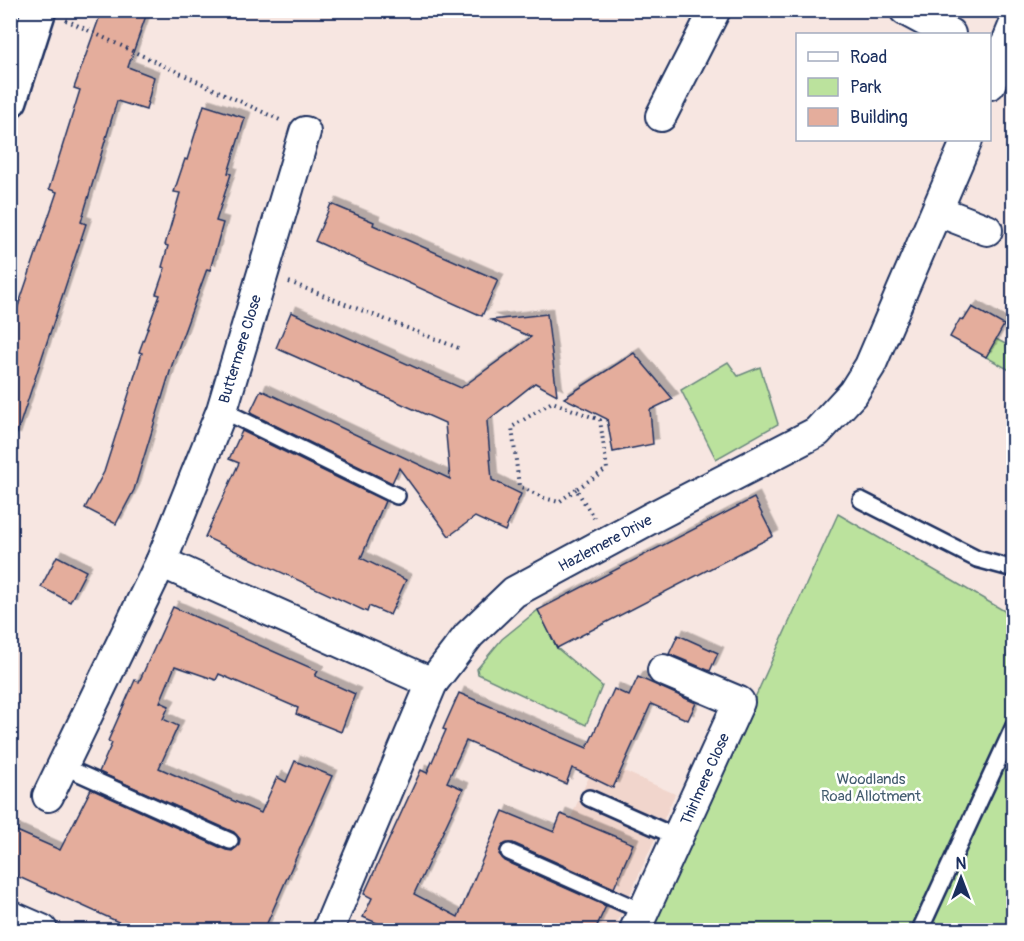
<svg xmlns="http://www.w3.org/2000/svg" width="1024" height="941" font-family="Pangolin,sans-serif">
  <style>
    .built { fill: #f1d5cc }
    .green { fill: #bbe29d; stroke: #6b887e; stroke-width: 1.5 }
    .building { fill: #e4ad9c; stroke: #1b2f5e; stroke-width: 1.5; filter: url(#shadow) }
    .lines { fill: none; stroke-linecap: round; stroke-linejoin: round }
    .service-casing { stroke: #1b2f5e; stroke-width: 20 }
    .minor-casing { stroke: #1b2f5e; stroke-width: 34 }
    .tertiary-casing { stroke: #1b2f5e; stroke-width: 38 }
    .path { stroke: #1b2f5e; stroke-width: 4; stroke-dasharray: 1.5 4.5; stroke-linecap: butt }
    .service { stroke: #fff; stroke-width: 15 }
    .minor { stroke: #fff; stroke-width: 30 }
    .tertiary { stroke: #fff; stroke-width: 33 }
    .labels { text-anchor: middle; stroke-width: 5; stroke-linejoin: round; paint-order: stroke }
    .street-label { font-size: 15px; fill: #1b2f5e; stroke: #fff }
    .park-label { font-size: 15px; fill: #435c6e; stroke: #fff }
  </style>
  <defs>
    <filter id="shadow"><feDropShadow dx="5.5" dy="-5.5" stdDeviation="0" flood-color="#0004"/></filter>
  </defs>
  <rect width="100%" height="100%" fill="#f7e6e1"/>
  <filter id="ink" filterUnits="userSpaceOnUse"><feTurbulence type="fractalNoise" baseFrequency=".0167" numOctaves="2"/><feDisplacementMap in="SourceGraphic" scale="12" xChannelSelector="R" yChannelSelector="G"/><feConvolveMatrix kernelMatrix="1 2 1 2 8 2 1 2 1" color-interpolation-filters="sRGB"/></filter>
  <g filter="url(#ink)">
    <polygon class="built" points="597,759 675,794 614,930 555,930 476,894 510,816 569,841 578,821 571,817"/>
    <g class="green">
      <polygon points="996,339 1009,346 1013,345 1013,372 986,357"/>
      <polygon points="728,362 738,376 760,367 778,424 716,459 681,390"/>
      <polygon points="838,514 1013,616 1013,930 650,930"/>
      <polygon points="538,610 557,648 602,686 586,725 478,674 477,669 502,639"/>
    </g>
    <g class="building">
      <polygon points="102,10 148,10 128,67 154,77 146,110 117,101 81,222 86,224 15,439 10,438 10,330 57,192 49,189 80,90 74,88"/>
      <polygon points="204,105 245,118 228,173 231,174 216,221 223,223 210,270 207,269 172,365 134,490 116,524 85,508 104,472 142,353 139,352 160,295 156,294 165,268 162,267 168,246 165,245 180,193 174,192 185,159 187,160"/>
      <polygon points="331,204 374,222 373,225 498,280 482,316 315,241"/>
      <polygon points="972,307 1004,325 986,357 950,337 960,319 964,320"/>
      <polygon points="291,312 461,388 531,337 491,320 547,314 557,395 535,383 487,421 492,480 521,494 505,531 475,517 449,536 399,468 392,483 250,413 261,390 450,479 445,423 276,348"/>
      <polygon points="634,353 673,399 650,410 653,444 613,452 607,419 564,398"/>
      <polygon points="242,431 385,501 361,558 406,580 390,615 369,606 367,612 205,537 239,463 229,459"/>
      <polygon points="754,498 773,536 557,648 538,610"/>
      <polygon points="57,556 86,571 70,602 41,587"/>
      <polygon points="173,607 318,671 315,676 355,694 341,732 296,714 298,708 219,674 216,680 175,666 160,702 169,706 163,719 178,726 159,768 261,813 277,777 286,782 295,761 332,776 264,930 136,930 10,873 10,828 60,850 91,789 226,850 232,851 239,845 240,839 234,832 99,772 112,743 108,741 135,680 139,682"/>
      <polygon points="678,635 718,653 710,671 669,654"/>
      <polygon points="638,677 696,703 688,720 651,704 613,788 572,768 566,784 466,741 447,782 463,789 414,894 458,917 503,811 554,832 561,814 633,844 614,888 513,843 503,845 499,854 505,861 606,906 595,930 393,930 363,917 372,898 364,894 421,770 427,773 446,730 443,729 459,693 587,748 614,689 629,696"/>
    </g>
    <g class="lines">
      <g class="service-casing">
        <g id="service">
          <polyline points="222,410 397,496"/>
          <polyline points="861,500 977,559 1014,569"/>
          <polyline points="63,766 230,841"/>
          <polyline points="589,798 679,838"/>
          <polyline points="509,852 644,912"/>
          <polyline points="920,930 1014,726"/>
        </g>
      </g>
      <g class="minor-casing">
        <g id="minor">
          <polyline points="905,10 950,34"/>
          <polyline points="990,84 1014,26"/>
          <polyline points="661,116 715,10"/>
          <polyline points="938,211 987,230"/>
          <polyline points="161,562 432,683"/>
          <polyline points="48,796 161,562 222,410 305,132"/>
          <polyline points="10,916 42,930"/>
          <polyline points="328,930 432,683 469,635 514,592 651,518 817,432 853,393 870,366 967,140"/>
          <polyline points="635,930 739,702 663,670"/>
        </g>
      </g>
      <g class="tertiary-casing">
        <polyline id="tertiary" points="10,100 39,10"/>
      </g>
      <g class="path">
        <polyline points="66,20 280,120"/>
        <polyline points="289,282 461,349"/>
        <polyline points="576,489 559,502 544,498 519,486 512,427 552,402 600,420 607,469 576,489 594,518"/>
      </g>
      <use href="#service" class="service"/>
      <use href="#minor" class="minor"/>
      <use href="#tertiary" class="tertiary"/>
    </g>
  </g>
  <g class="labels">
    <g class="street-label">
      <text transform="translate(240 349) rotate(-73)" y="5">Buttermere Close</text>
      <text transform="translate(605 543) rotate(-28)" y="5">Hazlemere Drive</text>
      <text transform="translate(705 779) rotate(-66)" y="5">Thirlmere Close</text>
    </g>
    <g class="park-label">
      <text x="871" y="784">Woodlands<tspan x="871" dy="17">Road Allotment</tspan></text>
    </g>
  </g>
  <rect width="1024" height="941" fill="none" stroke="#fff" stroke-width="36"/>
  <rect x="18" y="18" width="988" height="905" fill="none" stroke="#1b2f5e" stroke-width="2" filter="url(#ink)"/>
  <rect x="796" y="33" width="195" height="108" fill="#ffffff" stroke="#a4acbf" stroke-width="1.5"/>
  <rect x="808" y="52" width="30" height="9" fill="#ffffff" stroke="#a4acbf" stroke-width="1.5"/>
  <text x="850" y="63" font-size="18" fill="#1b2f5e">Road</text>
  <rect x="808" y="78" width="30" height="18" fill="#bbe29d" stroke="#a4acbf" stroke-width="1.5"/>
  <text x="850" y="93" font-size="18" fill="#1b2f5e">Park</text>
  <rect x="808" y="108" width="30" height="18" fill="#e4ad9c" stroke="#a4acbf" stroke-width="1.5"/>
  <text x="850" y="123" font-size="18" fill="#1b2f5e">Building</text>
  <g transform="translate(961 878)" stroke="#ffffff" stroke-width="4.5" paint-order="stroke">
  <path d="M0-4.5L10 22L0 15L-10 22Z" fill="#1b2f5e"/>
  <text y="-9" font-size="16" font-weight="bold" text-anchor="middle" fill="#1b2f5e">N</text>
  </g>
</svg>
